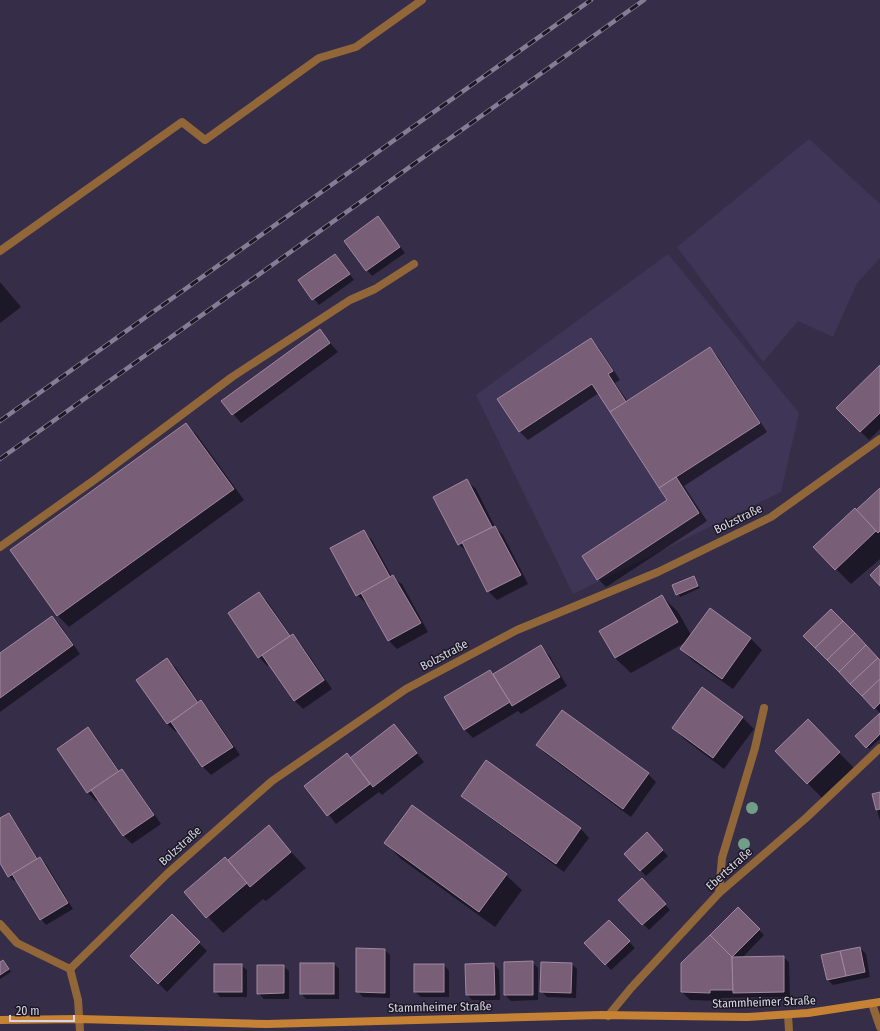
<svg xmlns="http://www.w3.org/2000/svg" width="880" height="1031" font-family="'Fira Sans Condensed',sans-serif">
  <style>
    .built { fill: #3f3556 }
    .shadow { fill: #0007 }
    .building { fill: #785f77; stroke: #a1879f }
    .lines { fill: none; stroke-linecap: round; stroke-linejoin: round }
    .service { stroke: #91673a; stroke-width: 8 }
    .minor { stroke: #91673a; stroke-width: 8 }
    .secondary { stroke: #c58235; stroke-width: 8 }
    .rail-casing { stroke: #847e94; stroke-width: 4.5 }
    .rail { stroke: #1c1925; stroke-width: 3; stroke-dasharray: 9; stroke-linecap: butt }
    .tree { fill: #719e88 }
    .labels { text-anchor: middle; stroke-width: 3; stroke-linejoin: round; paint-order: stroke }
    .street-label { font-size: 12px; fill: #d8d4e5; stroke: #1c1925 }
  </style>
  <rect width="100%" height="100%" fill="#362e49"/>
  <g class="built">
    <polygon points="809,139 880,204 880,258 857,283 833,337 798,321 763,362 677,247"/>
    <polygon points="668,254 799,413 781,492 573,594 476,395"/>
  </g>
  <g class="shadow">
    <polygon points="378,218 405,253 372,276 367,270"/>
    <polygon points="335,255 354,280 319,305 299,280"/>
    <polygon points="0,282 21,307 0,323"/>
    <polygon points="319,330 338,352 241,423 222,401"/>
    <polygon points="591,339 599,348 620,380 615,383 628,402 710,348 718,357 767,432 684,486 707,521 606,587 598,579 669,501 599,393 528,440 519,431"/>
    <polygon points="880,367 880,429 869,440 838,408"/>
    <polygon points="186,424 197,435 244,500 69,627 58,616 11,551"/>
    <polygon points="467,481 476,489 495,527 503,535 528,584 497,600 488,591 468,552 458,544"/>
    <polygon points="880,489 880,559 851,584 836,569"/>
    <polygon points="363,531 372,540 392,577 402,584 428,632 397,649 389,641 367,602 366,603 357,595"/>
    <polygon points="693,577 700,588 680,597 673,585"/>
    <polygon points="259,593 267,601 291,636 293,635 301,644 325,679 295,699 270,664 267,666 259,657"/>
    <polygon points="662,596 678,612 691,635 710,609 751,639 762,650 733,689 692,660 681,649 686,642 631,673 615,658"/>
    <polygon points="52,617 60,625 80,654 0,712 0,654"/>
    <polygon points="805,636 880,661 880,713"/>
    <polygon points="540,647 549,655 567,686 521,714 518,711 473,738 464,729 490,671 494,675"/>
    <polygon points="167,660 176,668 199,703 201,702 209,710 240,755 211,775 203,767 178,730 176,732 167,724"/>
    <polygon points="326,680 332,689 303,709 295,701"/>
    <polygon points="702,688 743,718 754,729 724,769 684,739 673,728"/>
    <polygon points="880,714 880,739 869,749 857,736"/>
    <polygon points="808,721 854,768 823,799 776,751"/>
    <polygon points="394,725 424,762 382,795 379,792 336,824 306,786 351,758"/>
    <polygon points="88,728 96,737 120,772 122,771 130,779 161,824 132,844 124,836 99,799 96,801 88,793 58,749"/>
    <polygon points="537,745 648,774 656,782 631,817 546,754"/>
    <polygon points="487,762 581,829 589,838 564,872 471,804 462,796"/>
    <polygon points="880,793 880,821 873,795"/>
    <polygon points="9,814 14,820 38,859 40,858 46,864 73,909 46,925 41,919 17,880 14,881 9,876 0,861 0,820"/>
    <polygon points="268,827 306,868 266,901 263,899 223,933 185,892 228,861"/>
    <polygon points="652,839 668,856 646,876 625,854"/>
    <polygon points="386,843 506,875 522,890 495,927 401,859"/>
    <polygon points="647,885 670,910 649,930 620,900"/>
    <polygon points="738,909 764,935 742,958 783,957 789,962 790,997 719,998 718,1001 690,1000 682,992"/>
    <polygon points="172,916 207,951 167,992 131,956"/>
    <polygon points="609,921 635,948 611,970 586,943"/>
    <polygon points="860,948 866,954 870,977 833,985 828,980"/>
    <polygon points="385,950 390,955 390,998 363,997 357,991"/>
    <polygon points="3,961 11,972 0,979 0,964"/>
    <polygon points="532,962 538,968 538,1000 511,1001 505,995 505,963"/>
    <polygon points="334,964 339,969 339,999 306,999 301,993"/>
    <polygon points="494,964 499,970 500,1000 472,1000 467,994"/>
    <polygon points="572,964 577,969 576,998 547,997 541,991"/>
    <polygon points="241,965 247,970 247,997 220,997 215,991"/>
    <polygon points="444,965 449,971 449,997 421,997 415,992"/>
    <polygon points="283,966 289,971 289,999 264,999 258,993"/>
  </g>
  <g class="building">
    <polygon points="378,216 400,247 366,271 344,241"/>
    <polygon points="335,254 350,274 312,300 298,280"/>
    <polygon points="320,329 330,343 232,415 221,401"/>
    <polygon points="591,338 613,371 608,374 626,402 610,412 592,384 519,432 497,399"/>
    <polygon points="710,347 760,423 659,488 610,412"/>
    <polygon points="880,365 880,413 860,432 836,408"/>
    <polygon points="186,423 234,489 57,616 10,550"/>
    <polygon points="676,477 699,513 597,580 582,556 667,500 659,488"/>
    <polygon points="467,479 492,527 458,545 433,497"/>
    <polygon points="880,488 880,531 878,533 856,510"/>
    <polygon points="855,508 876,531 835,570 813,547"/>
    <polygon points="495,526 521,575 487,592 462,542"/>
    <polygon points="364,530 390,577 356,596 330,548"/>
    <polygon points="880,565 880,586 870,575"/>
    <polygon points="393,575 421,623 388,641 361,593"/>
    <polygon points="694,576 698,586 676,595 672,585"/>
    <polygon points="259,592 290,636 258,658 228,613"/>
    <polygon points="662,595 678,622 615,658 599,631"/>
    <polygon points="710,608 751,638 722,679 680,649"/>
    <polygon points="831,609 843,621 815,648 803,636"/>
    <polygon points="52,616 73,645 0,698 0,653"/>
    <polygon points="843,621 855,633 827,660 815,648"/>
    <polygon points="855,633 866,645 839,672 827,660"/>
    <polygon points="293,634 324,680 294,701 262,655"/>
    <polygon points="541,645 560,677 512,706 493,674"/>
    <polygon points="866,645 878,658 850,684 839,672"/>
    <polygon points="167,658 198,703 167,724 136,680"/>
    <polygon points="878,658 880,660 880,679 862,696 850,684"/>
    <polygon points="490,670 510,702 464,730 444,697"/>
    <polygon points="880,679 880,703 874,709 862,696"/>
    <polygon points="702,687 743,717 713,758 672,728"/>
    <polygon points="201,700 233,747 202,767 171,722"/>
    <polygon points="562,710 649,773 623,809 536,745"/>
    <polygon points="880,713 880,734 866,748 855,736"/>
    <polygon points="808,719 840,752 807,784 775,751"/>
    <polygon points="394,724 417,753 373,787 350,758"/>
    <polygon points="88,727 119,772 87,793 57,749"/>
    <polygon points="347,753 370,784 327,816 304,786"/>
    <polygon points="486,760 581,828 556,864 461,796"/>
    <polygon points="122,769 154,815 123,836 91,790"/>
    <polygon points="880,792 880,809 876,810 872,794"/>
    <polygon points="412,805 507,874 479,912 384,843"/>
    <polygon points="9,813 37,859 8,877 0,863 0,818"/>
    <polygon points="269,825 291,852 250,887 228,860"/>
    <polygon points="647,832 663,850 640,871 624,854"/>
    <polygon points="40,857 68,903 40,920 12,874"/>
    <polygon points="225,857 247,883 206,918 184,892"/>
    <polygon points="642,878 666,904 642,925 618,900"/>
    <polygon points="738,907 760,929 732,957 710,935"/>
    <polygon points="172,914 200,942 158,984 130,956"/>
    <polygon points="609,920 630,941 605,965 584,943"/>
    <polygon points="710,935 732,957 733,990 710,990 710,993 681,992 681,963"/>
    <polygon points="860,947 865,972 846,976 840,951"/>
    <polygon points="356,948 385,949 385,993 356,992"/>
    <polygon points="840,951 846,976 827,980 821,955"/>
    <polygon points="784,956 784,992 733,993 732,957"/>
    <polygon points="3,960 9,969 0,975 0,962"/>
    <polygon points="533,961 533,995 504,995 504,962"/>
    <polygon points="541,962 572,963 571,993 540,992"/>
    <rect x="300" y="963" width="34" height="31"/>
    <polygon points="494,963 495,995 466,995 465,964"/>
    <rect x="214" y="964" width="28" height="28"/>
    <rect x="414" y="964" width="30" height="28"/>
    <polygon points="257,965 284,965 284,993 257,994"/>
  </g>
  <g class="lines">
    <g class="service">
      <polyline points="0,251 182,122 205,140 319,58 356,47 422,0"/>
      <polyline points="0,547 97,478 232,377 350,300 375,289 414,264"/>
      <polyline points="719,893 722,858 755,748 764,708"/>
    </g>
    <g class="minor">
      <polyline points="0,924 17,943 70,969 78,1000 80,1031"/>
      <polyline points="70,969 167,874 272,781 406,689 517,630 658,572 771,517 880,439"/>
      <polyline points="872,1004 880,1027"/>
      <polyline points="788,1015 789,1031"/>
      <polyline points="608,1016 631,988 719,893 806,818 880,748"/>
    </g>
    <polyline class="secondary" points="0,1020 79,1019 267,1024 601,1015 747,1017 808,1013 880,1002"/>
    <g class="rail-casing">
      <g id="rail">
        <polyline points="0,421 591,0"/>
        <polyline points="0,459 644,0"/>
      </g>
    </g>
    <use href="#rail" class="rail"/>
  </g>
  <g class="tree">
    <circle cx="752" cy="808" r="6"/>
    <circle cx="744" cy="844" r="6"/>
  </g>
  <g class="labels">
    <g class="street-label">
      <text transform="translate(738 519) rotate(-26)" y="4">Bolzstraße</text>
      <text transform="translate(444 655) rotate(-28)" y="4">Bolzstraße</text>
      <text transform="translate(180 846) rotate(-42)" y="4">Bolzstraße</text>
      <text transform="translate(729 869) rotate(-42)" y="4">Ebertstraße</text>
      <text transform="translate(764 1002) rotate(-2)" y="4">Stammheimer Straße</text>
      <text transform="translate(440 1007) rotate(-1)" y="4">Stammheimer Straße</text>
    </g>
  </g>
  <path d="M10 1015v6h64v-6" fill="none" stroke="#d8d4e5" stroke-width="2"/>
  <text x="16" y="1015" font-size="12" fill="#d8d4e5" stroke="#1c1925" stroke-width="3" paint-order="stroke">20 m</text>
</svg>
